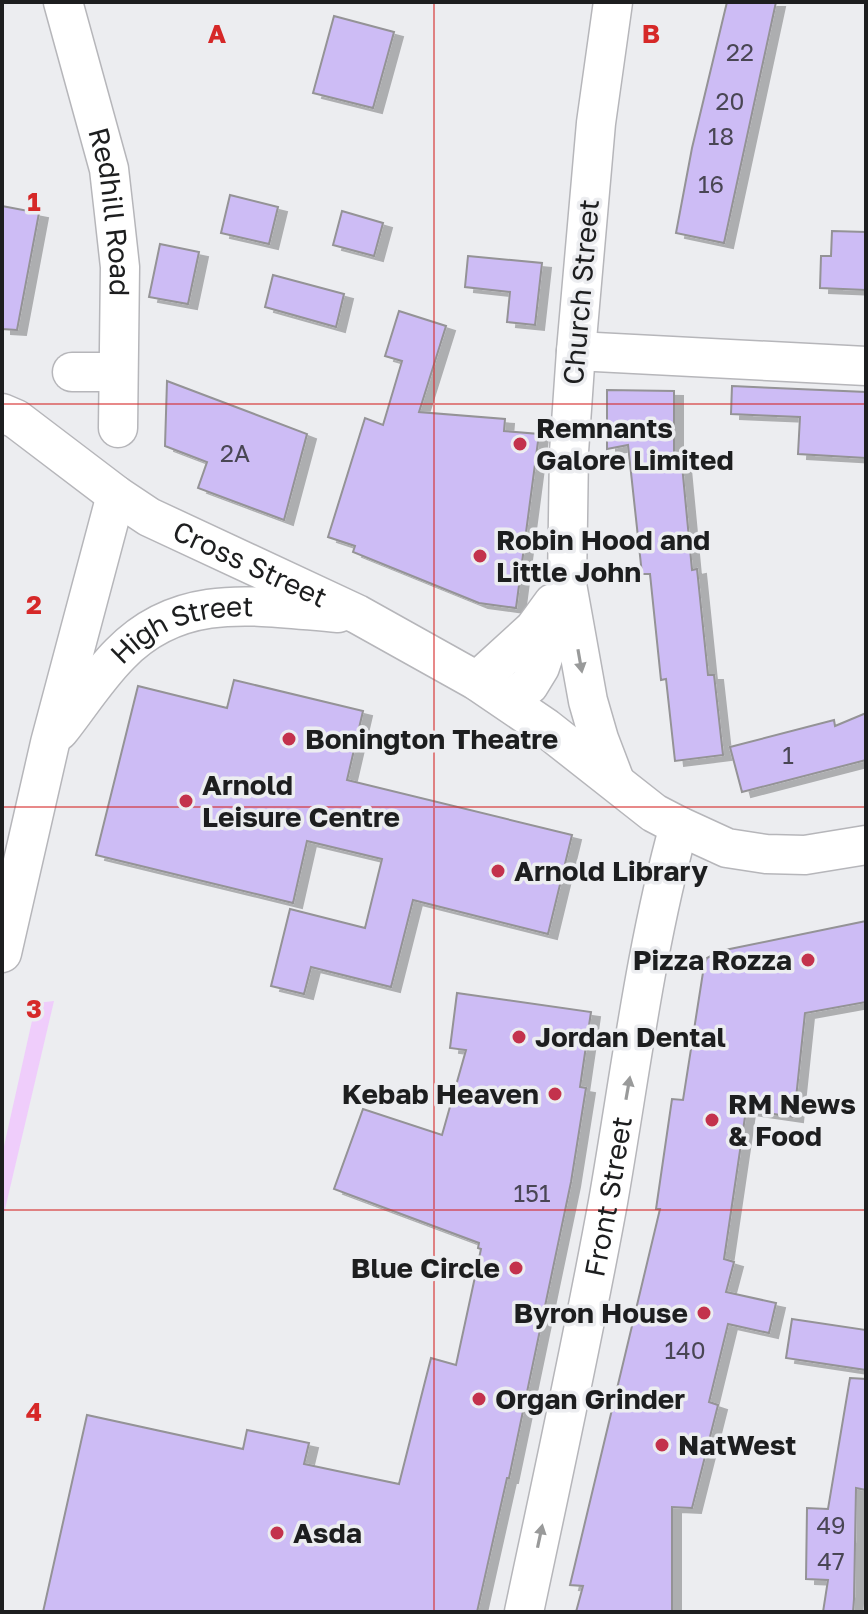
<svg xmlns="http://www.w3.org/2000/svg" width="868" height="1614" font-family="'Golos Text',sans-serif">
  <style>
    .green { fill: #efcdfb }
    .building { fill: #cdbcf5; stroke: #949396; stroke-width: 2; filter: url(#shadow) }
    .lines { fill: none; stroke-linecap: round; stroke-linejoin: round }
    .minor-casing { stroke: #b6b6ba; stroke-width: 41 }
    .minor { stroke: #fff; stroke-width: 38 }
    .oneway { fill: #999a9a }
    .grid { fill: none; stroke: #d62828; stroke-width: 2; stroke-opacity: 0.55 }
    .poi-dot { fill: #c3324c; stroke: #ecedf0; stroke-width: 3 }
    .labels { text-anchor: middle; stroke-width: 7; stroke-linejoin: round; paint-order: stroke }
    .number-label { font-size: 24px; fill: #494654 }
    .street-label { font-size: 28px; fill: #1d1e1f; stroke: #ecedf0 }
    .poi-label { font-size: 28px; font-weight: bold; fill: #1d1e1f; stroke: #ecedf0; text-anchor: start }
    .grid-label { font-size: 26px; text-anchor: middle; font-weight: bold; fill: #d62828; stroke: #ecedf0; stroke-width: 7; stroke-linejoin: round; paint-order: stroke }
  </style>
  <defs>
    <filter id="shadow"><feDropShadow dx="9" dy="5" stdDeviation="0" flood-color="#0004"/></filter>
  </defs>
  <rect width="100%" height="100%" fill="#ecedf0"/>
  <polygon class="green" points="54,1001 2,1222 2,1155 36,1003"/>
  <g class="building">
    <polygon points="727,2 776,2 724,243 676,233 692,148"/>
    <polygon points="334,16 394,32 373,108 313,93"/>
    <polygon points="230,195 278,207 269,244 221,233"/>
    <polygon points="2,206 39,213 17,330 2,329"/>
    <polygon points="342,211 383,223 374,256 333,245"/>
    <polygon points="832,231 866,232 866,290 820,288 821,256 831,256"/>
    <polygon points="160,244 199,252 188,304 149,297"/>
    <polygon points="468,256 542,263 535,325 507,322 510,292 465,287"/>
    <polygon points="273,275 344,294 336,327 265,307"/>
    <polygon points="399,311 446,326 419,412 505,419 504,431 539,434 516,608 479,603 353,552 355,546 328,537 365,418 383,425 402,361 385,356"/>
    <polygon points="167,381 307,434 284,520 198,488 207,462 165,446"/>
    <polygon points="732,386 866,392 866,458 798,454 800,417 731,414"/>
    <polygon points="607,390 674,391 674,466 682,465 692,570 697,569 708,675 714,675 723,755 675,761 666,679 661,680 650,574 642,574 628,445 607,449"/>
    <polygon points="234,680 363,711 347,780 572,835 548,934 413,900 391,987 311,967 304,994 271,986 290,909 365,928 382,859 307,841 293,903 96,855 138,686 227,708"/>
    <polygon points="866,713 866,760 742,792 730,747 834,720 835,726"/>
    <polygon points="866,921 866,1002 805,1013 794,1117 746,1110 724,1259 734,1262 726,1292 776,1303 769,1333 728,1324 709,1402 718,1405 692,1508 672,1507 672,1612 576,1612 583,1586 570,1585 660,1209 656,1209 672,1099 683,1100 704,966 707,958 720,951"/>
    <polygon points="457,993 591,1012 580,1087 586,1088 571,1182 509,1478 507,1478 477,1612 43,1612 87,1415 243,1449 247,1430 309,1443 304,1464 399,1484 431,1358 456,1365 481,1249 478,1248 479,1243 334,1189 363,1109 442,1135 466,1050 450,1048"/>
    <polygon points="792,1319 866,1330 866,1370 786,1358"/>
    <polygon points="850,1378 866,1379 866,1490 856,1488 854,1599 853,1612 823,1612 828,1580 806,1579 807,1508 828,1509"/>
  </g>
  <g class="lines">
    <g class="minor-casing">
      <g id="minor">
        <path id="s1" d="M63,2L109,169L114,213L120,267L118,428"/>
        <polyline points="613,2 596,123 576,351 569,452 567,584 588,701 599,739 615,781"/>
        <polyline points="576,351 866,366"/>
        <polyline points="72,372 118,372"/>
        <path id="s2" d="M2,413L16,419L116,495L149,517L357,614L477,681L546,728L654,813L679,826L727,848L766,854L805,855L866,845"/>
        <polyline points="477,681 534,629 553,603"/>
        <polyline points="509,701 529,685 540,667 566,589"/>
        <path id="s3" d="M59,731C79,706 97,677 120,654C182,590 259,607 338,613"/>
        <polyline points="2,953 50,743 116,495"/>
        <path id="s4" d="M524,1612C553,1475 583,1339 608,1202C630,1076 645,949 679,826"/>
      </g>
    </g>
    <use href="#minor" class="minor"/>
  </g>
  <defs><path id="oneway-solid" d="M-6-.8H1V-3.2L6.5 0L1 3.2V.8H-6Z" transform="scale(2)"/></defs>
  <g class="oneway">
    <use href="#oneway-solid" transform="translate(580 661) rotate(80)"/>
    <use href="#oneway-solid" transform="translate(628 1088) rotate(-80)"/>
    <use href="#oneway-solid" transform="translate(540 1536) rotate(-78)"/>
  </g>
  <path class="grid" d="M434,2V1612M2,404H866M2,807H866M2,1210H866"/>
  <g class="poi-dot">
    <circle cx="520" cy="444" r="8"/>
    <circle cx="480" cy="556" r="8"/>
    <circle cx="289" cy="739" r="8"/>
    <circle cx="186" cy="801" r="8"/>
    <circle cx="498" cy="871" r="8"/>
    <circle cx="808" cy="960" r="8"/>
    <circle cx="519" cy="1037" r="8"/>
    <circle cx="555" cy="1094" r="8"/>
    <circle cx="712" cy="1120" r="8"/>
    <circle cx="516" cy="1268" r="8"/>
    <circle cx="704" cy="1313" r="8"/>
    <circle cx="479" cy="1399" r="8"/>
    <circle cx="662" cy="1445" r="8"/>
    <circle cx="277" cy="1533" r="8"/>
  </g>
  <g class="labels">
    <g class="number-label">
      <text x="740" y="61">22</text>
      <text x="730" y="110">20</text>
      <text x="721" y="145">18</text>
      <text x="711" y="193">16</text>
      <text x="235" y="462">2A</text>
      <text x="788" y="764">1</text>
      <text x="532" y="1202">151</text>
      <text x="685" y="1359">140</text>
      <text x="831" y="1534">49</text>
      <text x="831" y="1570">47</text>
    </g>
    <g class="street-label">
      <text dy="10" stroke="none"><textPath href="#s1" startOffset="216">Redhill Road</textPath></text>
      <text transform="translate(581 292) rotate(-85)" y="10">Church Street</text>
      <text dy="10" stroke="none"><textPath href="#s2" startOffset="292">Cross Street</textPath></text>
      <text dy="10" stroke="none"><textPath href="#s3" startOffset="168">High Street</textPath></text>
      <text dy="10" stroke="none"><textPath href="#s4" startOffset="424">Front Street</textPath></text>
    </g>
    <g class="poi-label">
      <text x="536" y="438">Remnants<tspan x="536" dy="32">Galore Limited</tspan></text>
      <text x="496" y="550">Robin Hood and<tspan x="496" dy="32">Little John</tspan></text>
      <text x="305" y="749">Bonington Theatre</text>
      <text x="202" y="795">Arnold<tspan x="202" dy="32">Leisure Centre</tspan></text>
      <text x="514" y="881">Arnold Library</text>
      <text x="792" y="970" text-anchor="end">Pizza Rozza</text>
      <text x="535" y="1047">Jordan Dental</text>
      <text x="539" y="1104" text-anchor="end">Kebab Heaven</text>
      <text x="728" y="1114">RM News<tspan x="728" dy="32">&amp; Food</tspan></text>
      <text x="500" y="1278" text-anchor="end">Blue Circle</text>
      <text x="688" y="1323" text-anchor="end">Byron House</text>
      <text x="495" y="1409">Organ Grinder</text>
      <text x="678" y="1455">NatWest</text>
      <text x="293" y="1543">Asda</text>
    </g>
  </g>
  <g class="grid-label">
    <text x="217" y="43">A</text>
    <text x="651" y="43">B</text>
    <text x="34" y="211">1</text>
    <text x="34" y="614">2</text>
    <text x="34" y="1018">3</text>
    <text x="34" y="1421">4</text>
  </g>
  <rect width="868" height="1614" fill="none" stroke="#1d1e1f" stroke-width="8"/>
</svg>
